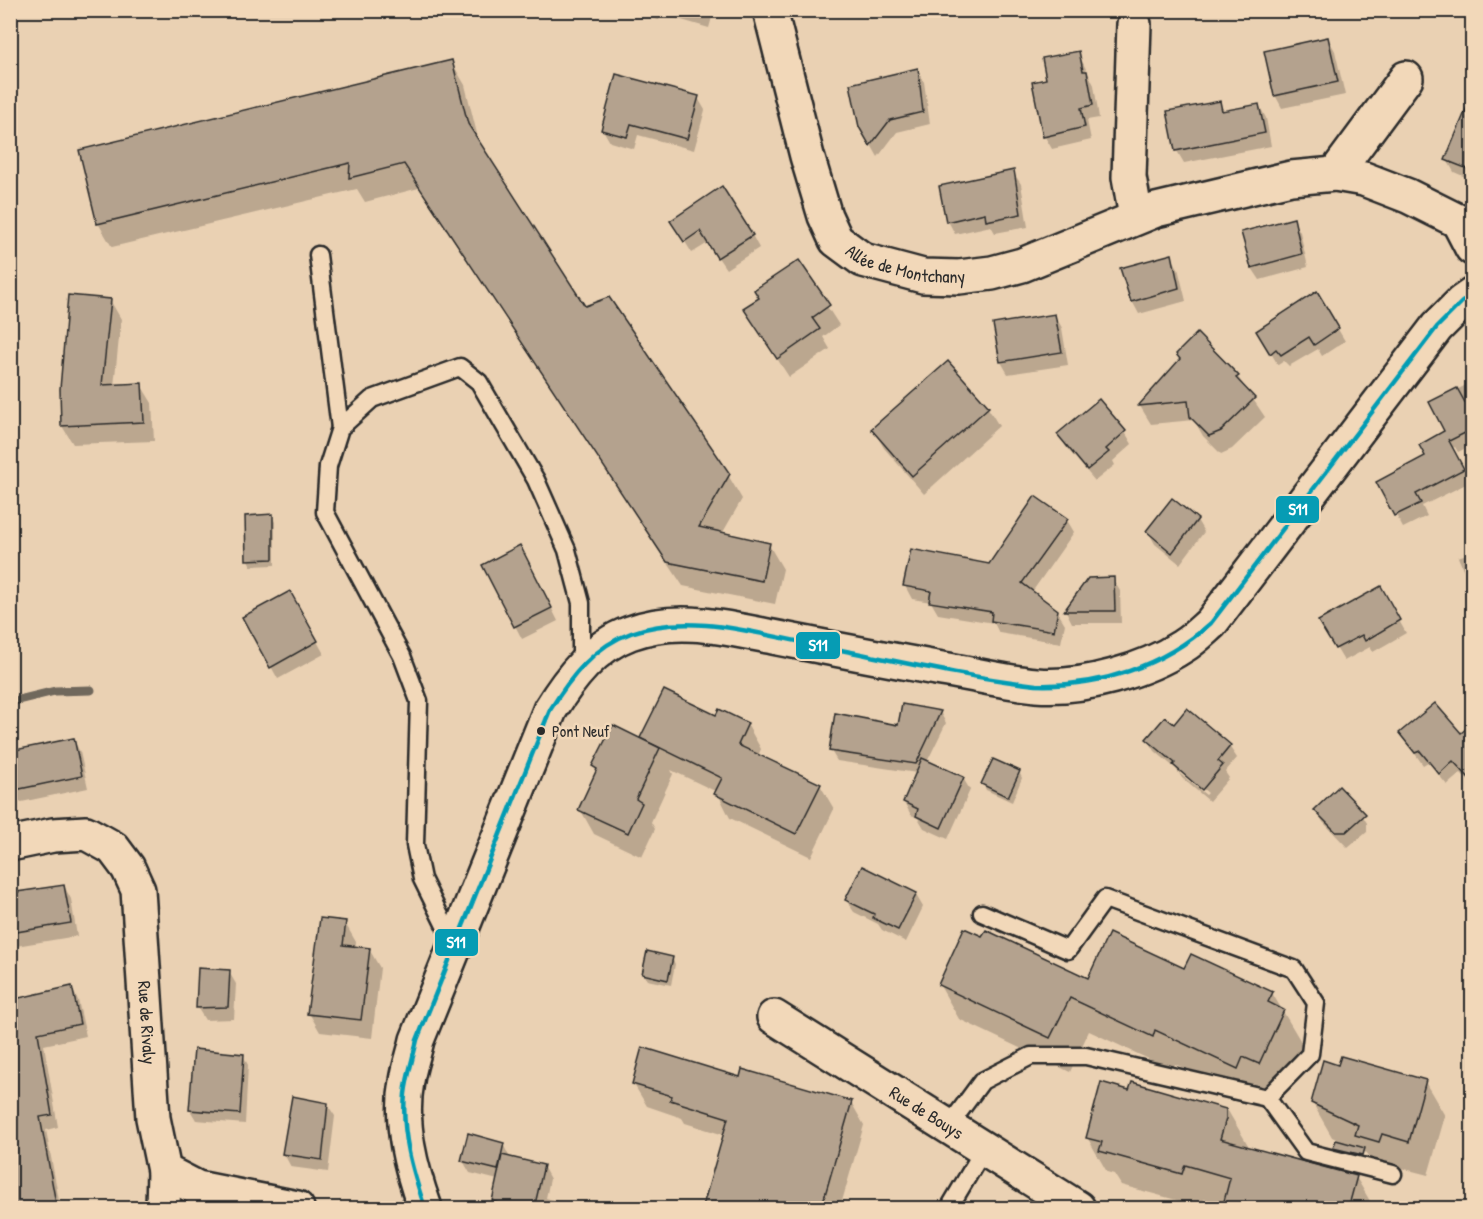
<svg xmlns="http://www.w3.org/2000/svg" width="1483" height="1219" font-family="'Patrick Hand',sans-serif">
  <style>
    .shadow { fill: #0003; fill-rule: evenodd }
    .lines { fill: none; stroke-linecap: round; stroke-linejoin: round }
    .stream { stroke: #70675c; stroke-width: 9 }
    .building { fill: #b4a28e; stroke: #2b2b2b; stroke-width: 1.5 }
    .lane-casing { stroke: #2b2b2b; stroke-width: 21 }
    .street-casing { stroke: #2b2b2b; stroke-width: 38 }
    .secondary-casing { stroke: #2b2b2b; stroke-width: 38 }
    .lane { stroke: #f2d8b9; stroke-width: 16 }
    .street { stroke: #f2d8b9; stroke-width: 33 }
    .secondary { stroke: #f2d8b9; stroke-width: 33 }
    .bus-1-casing { stroke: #f2d8b9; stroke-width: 9 }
    .bus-1 { stroke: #069cb4; stroke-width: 4.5 }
    .bus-dot { fill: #2b2b2b; stroke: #f2d8b9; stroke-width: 2 }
    .labels { text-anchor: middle; stroke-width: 5; stroke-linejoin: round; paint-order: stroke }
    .bus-label { font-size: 16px; fill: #2b2b2b; stroke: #f2d8b9; text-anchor: start }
    .street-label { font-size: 18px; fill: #2b2b2b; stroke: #f2d8b9 }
    .line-badge { stroke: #f2d8b9; stroke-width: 2 }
    .badge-label { font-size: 16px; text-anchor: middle; font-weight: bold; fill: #fff }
  </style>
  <rect width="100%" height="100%" fill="#ead1b3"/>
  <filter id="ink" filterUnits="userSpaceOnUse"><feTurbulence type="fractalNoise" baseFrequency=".0167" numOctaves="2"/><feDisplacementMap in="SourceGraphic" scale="12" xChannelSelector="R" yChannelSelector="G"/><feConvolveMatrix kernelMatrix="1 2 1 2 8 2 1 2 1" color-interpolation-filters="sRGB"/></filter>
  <g filter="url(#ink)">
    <g class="shadow">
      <polygon points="633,10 714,10 709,28 661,14 659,20 634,13"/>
      <polygon points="865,10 912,10 870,19"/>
      <polygon points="1328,38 1335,51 1345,95 1282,108 1275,95"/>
      <polygon points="1078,53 1094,85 1099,118 1087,120 1091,140 1052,149 1045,137 1047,80"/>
      <polygon points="451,61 465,85 480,146 585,308 728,475 742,499 722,534 769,545 783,569 775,604 683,586 419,188 365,202 357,189 112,247 98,223"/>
      <polygon points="917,69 924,82 930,124 897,132 878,157 861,127"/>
      <polygon points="698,98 705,110 694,150 638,135 634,149 610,142 603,130"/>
      <polygon points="1219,103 1225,112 1259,105 1266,118 1271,146 1184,163 1177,151"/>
      <polygon points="1472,126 1472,180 1454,172 1447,160"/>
      <polygon points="1013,172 1021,184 1028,227 995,233 991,226 955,234 948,221"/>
      <polygon points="1293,220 1300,232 1308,267 1260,280 1252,268 1243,233"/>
      <polygon points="672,221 752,235 759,248 726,269 708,243 692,253"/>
      <polygon points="1171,256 1178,268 1186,301 1139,314 1132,301"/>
      <polygon points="801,266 839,325 823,337 830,349 789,377 745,309"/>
      <polygon points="1317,294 1345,341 1322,356 1318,349 1289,366 1284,361 1278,365 1258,331"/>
      <polygon points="110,300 121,319 114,386 141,385 152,403 154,441 73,444 62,426"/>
      <polygon points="1055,315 1062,328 1068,365 1008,374 1001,362"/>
      <polygon points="1197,335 1238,377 1265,417 1232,449 1221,454 1203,436 1194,420 1151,424 1140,406 1181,360"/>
      <polygon points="1472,382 1472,445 1458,452 1455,447 1452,448 1470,482 1422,506 1427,516 1403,528 1378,482 1427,456 1446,432 1431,403"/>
      <polygon points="988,408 999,426 924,494 884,448 873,429"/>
      <polygon points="1125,432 1132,444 1113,461 1115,465 1095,481 1066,447 1059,434"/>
      <polygon points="272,516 275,522 275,565 251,566 248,560 247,517"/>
      <polygon points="1067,520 1074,532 1032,592 1057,611 1065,624 1061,643 999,633 994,623 938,614 931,602 912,599 905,586 990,565"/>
      <polygon points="1197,520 1204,532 1180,564 1155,544 1148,531"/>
      <polygon points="1472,552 1472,590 1458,557"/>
      <polygon points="527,559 558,621 522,639 484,566"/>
      <polygon points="1089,579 1113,579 1120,591 1121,623 1072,623 1066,611"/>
      <polygon points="1381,588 1406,633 1373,652 1370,647 1344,661 1320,621"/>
      <polygon points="292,596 324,654 278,679 244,618"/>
      <polygon points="940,712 946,723 927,762 963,778 970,790 948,839 924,828 918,818 911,815 904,802 917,773 837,761 831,751"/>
      <polygon points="716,717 747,724 761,749 758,756 820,785 834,809 811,857 730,818 717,792 671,770 673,774 651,822 655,829 642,857 594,834 580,809 597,772 594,766 644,742 642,738"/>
      <polygon points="1472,725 1472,784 1461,773 1447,785 1428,762 1423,765 1401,734 1461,735"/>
      <path d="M1174,726L1229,746L1237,758L1225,772L1229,778L1209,801L1182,778L1176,769L1155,751L1148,739ZM1179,769L1208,793L1206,795L1179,773Z"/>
      <polygon points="73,739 80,752 88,788 12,804 10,752"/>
      <polygon points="1019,772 1022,778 1012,802 986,790 983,784"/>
      <polygon points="1316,810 1359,810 1367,823 1367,832 1348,848 1323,822"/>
      <polygon points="64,886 71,899 77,936 10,947 10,894"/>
      <polygon points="916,895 923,907 906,942 882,930 878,924 854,912 846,900"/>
      <polygon points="345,923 356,942 355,948 369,949 380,968 372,1038 320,1032 309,1013"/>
      <polygon points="672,958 675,964 671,985 647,980 643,974"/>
      <polygon points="1185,970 1272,993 1303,1045 1278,1098 1258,1102 1175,1064 1172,1070 1089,1031 1070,1072 959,1019 939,984 1089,980"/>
      <polygon points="229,972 236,984 234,1019 205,1020 197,1007"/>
      <polygon points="71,987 78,1000 86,1036 44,1045 58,1127 46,1130 60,1206 76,1203 79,1208 12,1208 10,1067"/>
      <polygon points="243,1055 248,1065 245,1124 196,1120 190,1110"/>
      <polygon points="1339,1067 1425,1082 1445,1116 1428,1175 1401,1168 1399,1175 1376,1169 1367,1153 1332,1137 1312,1102"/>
      <polygon points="741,1079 851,1102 864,1125 840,1208 703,1208 724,1135 685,1123 682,1118 647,1106 633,1083"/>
      <polygon points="1133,1084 1228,1111 1248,1145 1247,1148 1356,1177 1374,1208 1224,1208 1225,1205 1204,1199 1202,1207 1121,1185 1114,1174 1107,1172 1087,1137 1131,1092"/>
      <polygon points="327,1104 335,1116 328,1172 291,1167 284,1154"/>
      <polygon points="503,1144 510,1158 543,1166 550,1179 546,1198 574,1205 576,1208 498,1208 494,1201 498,1180 470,1173 463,1161"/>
    </g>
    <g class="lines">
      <polyline class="stream" points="10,702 55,691 91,690"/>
    </g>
    <g class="building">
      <polygon points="1328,37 1338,82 1274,96 1264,51"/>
      <polygon points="1079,51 1083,71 1087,71 1093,105 1081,108 1085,127 1043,137 1032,82 1046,79 1042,58"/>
      <polygon points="452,60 468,124 585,306 609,297 730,474 699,527 770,543 762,581 667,562 404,164 349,178 350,163 97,224 79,150"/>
      <polygon points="918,68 923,112 890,120 870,146 859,127 850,84"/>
      <polygon points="616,74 699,96 687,139 631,124 627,137 601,130"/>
      <polygon points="1472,95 1473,96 1473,171 1445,160"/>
      <polygon points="1220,101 1222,111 1259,104 1265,133 1175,151 1167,111"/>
      <polygon points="1014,170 1021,214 986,221 985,213 946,222 939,186"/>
      <polygon points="722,186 753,235 717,258 700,231 684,242 670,221"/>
      <polygon points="1294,218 1302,254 1251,268 1241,232"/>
      <polygon points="1172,254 1179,288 1131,302 1120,268"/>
      <polygon points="799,260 830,305 812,318 820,329 777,359 743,308 759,298 754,290"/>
      <polygon points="1317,291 1339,328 1314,345 1309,337 1281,355 1276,349 1270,354 1256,331"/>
      <polygon points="68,295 111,299 102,385 142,383 144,422 61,426 60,389"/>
      <polygon points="1055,314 1062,352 1000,362 993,324"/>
      <polygon points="1197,333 1239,376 1236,378 1255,398 1221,431 1209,436 1190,417 1188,401 1138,406 1180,359 1176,354"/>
      <polygon points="948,361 989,407 912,476 871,429"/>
      <polygon points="1457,388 1473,417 1473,429 1449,441 1448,439 1464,469 1416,494 1421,503 1394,516 1376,482 1425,456 1419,445 1444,431 1429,402"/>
      <polygon points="1099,399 1126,431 1106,449 1109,452 1087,470 1057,434"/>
      <polygon points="1035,496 1068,519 1022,583 1058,610 1054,631 991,621 992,612 929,602 931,591 903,586 911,549 989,564"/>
      <polygon points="1172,498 1198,519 1172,553 1146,531"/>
      <polygon points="273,514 273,559 246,560 245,516"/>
      <polygon points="520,545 552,608 514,627 482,565"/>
      <polygon points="1114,577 1115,611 1064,611 1088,578"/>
      <polygon points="1381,586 1400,620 1365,641 1362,635 1335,649 1318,621"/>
      <polygon points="290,591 318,641 270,668 242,617"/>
      <polygon points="664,690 716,715 719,709 748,723 738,745 821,784 796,834 714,794 722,778 640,738"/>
      <polygon points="1435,703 1461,733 1473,723 1473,782 1453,761 1439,774 1420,751 1415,753 1399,733"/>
      <polygon points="902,704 941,711 916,764 829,751 835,713 898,725"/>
      <polygon points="1187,708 1231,745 1218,761 1223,765 1202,790 1173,765 1175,763 1146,739 1165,717 1174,724"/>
      <polygon points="613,725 660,748 636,799 642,803 628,833 578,810 597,769 592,766"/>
      <polygon points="74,738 82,776 10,791 10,751"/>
      <polygon points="922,758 964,777 941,828 916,816 918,809 903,802"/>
      <polygon points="993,759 1020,771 1008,797 981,784"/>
      <polygon points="1339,786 1366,814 1346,832 1336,832 1314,810"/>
      <polygon points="862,866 917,893 898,930 873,918 874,914 845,900"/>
      <polygon points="64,885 71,923 10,933 10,893"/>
      <polygon points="320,918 346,921 343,945 370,948 361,1020 307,1014"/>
      <polygon points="964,928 982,936 986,930 1088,978 1109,933 1184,968 1191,954 1273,992 1268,1002 1284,1010 1259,1064 1243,1057 1238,1069 1155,1030 1153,1037 1070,998 1050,1038 938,985"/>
      <polygon points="647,951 673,957 668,980 642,974"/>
      <polygon points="198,968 230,970 228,1007 196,1008"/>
      <polygon points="72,986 80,1024 38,1033 52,1115 40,1117 57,1209 10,1209 10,1000"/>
      <polygon points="642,1047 740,1077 742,1069 852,1101 821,1209 702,1209 728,1118 670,1100 672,1096 632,1084"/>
      <polygon points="194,1049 244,1054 240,1114 189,1110"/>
      <polygon points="1341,1056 1426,1080 1409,1142 1382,1134 1379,1142 1355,1135 1358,1125 1311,1103 1323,1060 1338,1065"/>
      <polygon points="1101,1082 1129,1090 1132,1082 1226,1109 1226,1119 1220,1139 1357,1176 1348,1209 1222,1209 1230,1178 1185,1165 1182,1174 1099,1151 1102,1142 1086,1138"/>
      <polygon points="292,1096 328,1103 322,1160 282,1154"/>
      <polygon points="468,1133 504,1143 498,1170 461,1161"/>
      <polygon points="1336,1140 1365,1148 1363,1155 1333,1148"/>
      <polygon points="502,1155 544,1165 534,1209 519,1209 492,1201"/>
    </g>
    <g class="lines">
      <g class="lane-casing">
        <g id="lane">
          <polyline points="318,255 340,428"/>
          <polyline points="455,946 422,879 415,845 419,701 402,656 325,512 328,466 340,428 372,399 460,367 479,382 536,480 567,550 581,603 581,667"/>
          <polyline points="1267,1098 1306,1152 1393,1174"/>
          <polyline points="948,1127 982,1081 1031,1056 1086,1056 1267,1098 1310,1054 1316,1003 1294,969 1105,899 1068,950 982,913"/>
          <polyline points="949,1208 984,1149"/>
        </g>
      </g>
      <g class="street-casing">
        <g id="street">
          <path id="s1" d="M770,10L807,156L825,216L836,240L863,260L923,276L959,277L992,273L1022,265L1156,210L1291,178L1335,174L1364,179L1408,196L1458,221L1472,248"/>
          <polyline points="1134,24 1129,177 1136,217"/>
          <polyline points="1335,174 1406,78"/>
          <path id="s2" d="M10,844L53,835L86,833L113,848L128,868L138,890L153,1118L164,1171L197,1188L297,1208"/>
          <path id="s3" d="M774,1017L1078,1208"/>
          <polyline points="163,1208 164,1171"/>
        </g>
      </g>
      <g class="secondary-casing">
        <path id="secondary" d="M425,1208C411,1169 399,1124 407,1081C409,1067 414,1054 417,1040L550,710C569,679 594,646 630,633C678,615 725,628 773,637C829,648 886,659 942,669C973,674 1005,682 1036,685C1082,689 1145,671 1183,646C1193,640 1202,631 1211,623L1437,327L1462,302L1472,295"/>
      </g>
      <use href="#lane" class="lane"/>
      <use href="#street" class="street"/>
      <use href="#secondary" class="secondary"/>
      <g class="bus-1-casing">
        <path id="bus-1" d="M425,1208C413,1172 401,1133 405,1094C407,1076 413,1058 417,1040L550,710C570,678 594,646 631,633C690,612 757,634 816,645C888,659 963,677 1036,685C1100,687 1163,666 1211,623L1437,327L1462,302L1472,295"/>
      </g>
      <use href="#bus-1" class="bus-1"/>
    </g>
  </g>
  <circle class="bus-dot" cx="541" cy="731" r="5"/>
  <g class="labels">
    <g class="bus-label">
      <text x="552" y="737">Pont Neuf</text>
    </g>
    <g class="street-label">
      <text dy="6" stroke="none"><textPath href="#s1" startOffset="316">Allée de Montchany</textPath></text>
      <text dy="6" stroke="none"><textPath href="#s2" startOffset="290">Rue de Rivaly</textPath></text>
      <text dy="6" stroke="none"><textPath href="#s3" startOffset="180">Rue de Bouys</textPath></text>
    </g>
  </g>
  <g class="line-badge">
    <rect x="1275" y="495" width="45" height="29" rx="6" fill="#069cb4"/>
    <rect x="795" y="631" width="46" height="29" rx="6" fill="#069cb4"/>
    <rect x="434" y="928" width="45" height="29" rx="6" fill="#069cb4"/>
  </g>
  <g class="badge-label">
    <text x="1298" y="515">S11</text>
    <text x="818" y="651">S11</text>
    <text x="456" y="948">S11</text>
  </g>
  <rect width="1483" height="1219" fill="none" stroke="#f2d8b9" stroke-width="36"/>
  <rect x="18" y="18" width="1447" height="1183" fill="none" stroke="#2b2b2b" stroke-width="2" filter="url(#ink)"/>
</svg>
